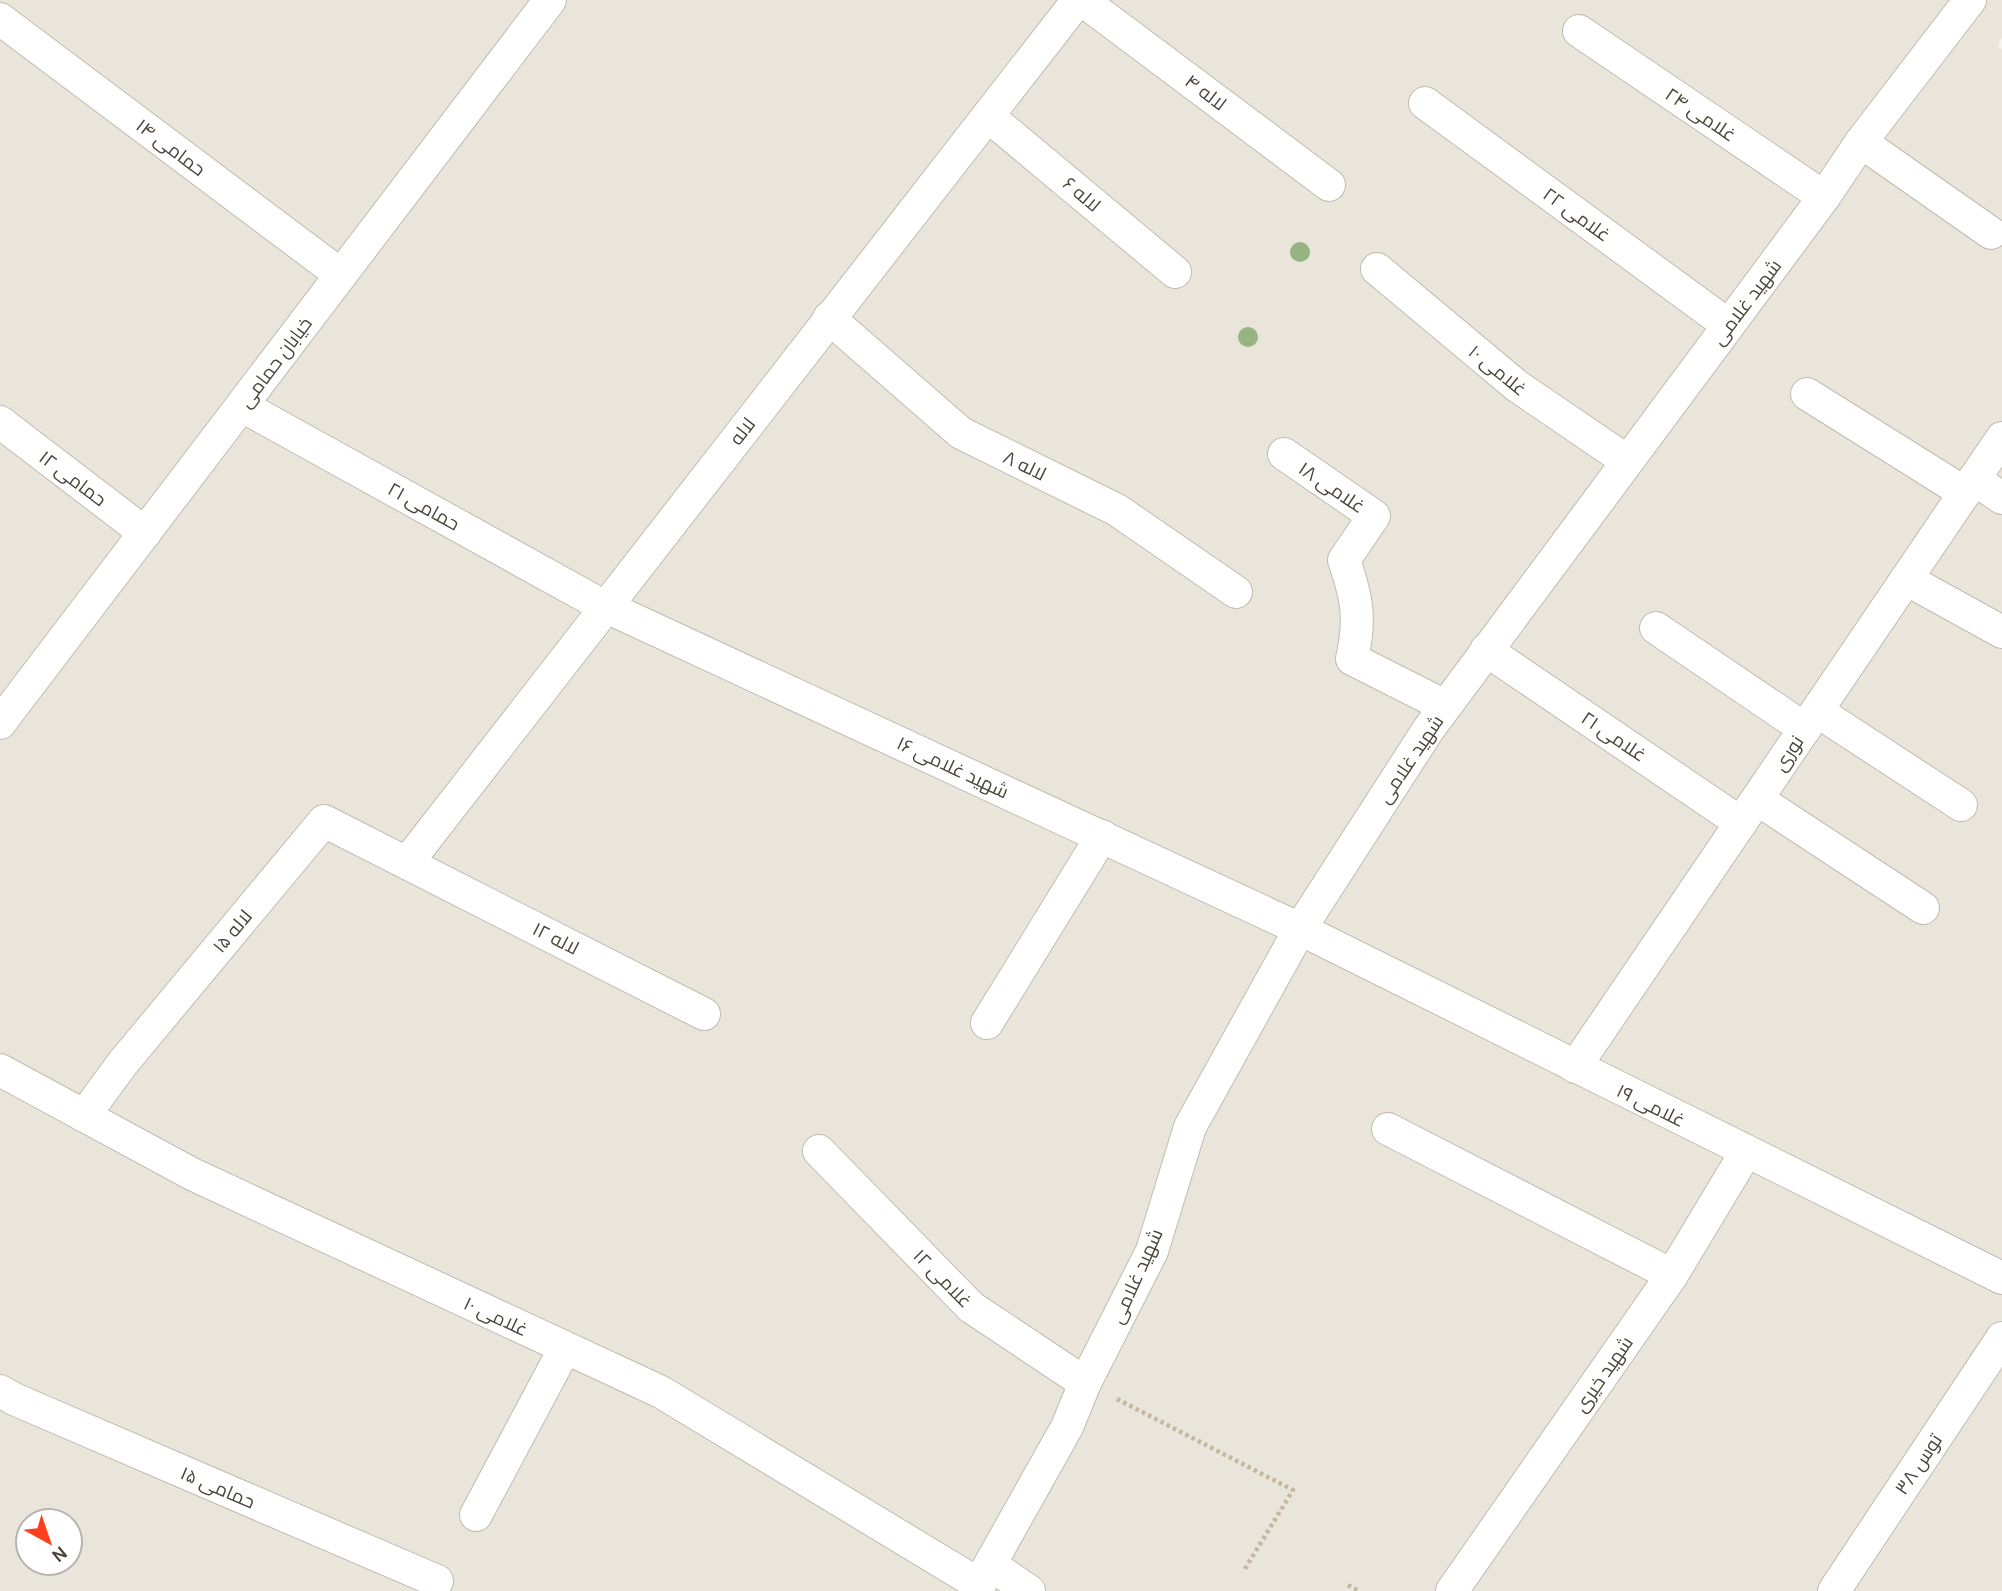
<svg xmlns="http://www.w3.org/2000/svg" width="2002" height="1591" font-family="Karla,Cairo,sans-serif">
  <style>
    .residential { fill: #eae5da; fill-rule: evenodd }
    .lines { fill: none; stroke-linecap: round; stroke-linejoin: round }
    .street-casing { stroke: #c2bbae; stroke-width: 34 }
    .path { stroke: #c4b79f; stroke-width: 4.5; stroke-dasharray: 3.5 3.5; stroke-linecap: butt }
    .street { stroke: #fff; stroke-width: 32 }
    .tree { fill: #97b381 }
    .labels { text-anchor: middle; stroke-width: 5; stroke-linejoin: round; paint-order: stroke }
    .street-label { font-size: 19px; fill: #4b4439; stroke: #fff }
  </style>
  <rect width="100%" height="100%" fill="#f6f3ec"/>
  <path class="residential" d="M0,0H2002V37L1998,46L2002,50V1591H0ZM28,1521H70V1563H28Z"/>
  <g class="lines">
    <g class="street-casing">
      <g id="street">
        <polyline points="1082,0 1329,185"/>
        <polyline points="0,19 341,275"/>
        <polyline points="1579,31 1824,197"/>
        <polyline points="1425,103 1728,325"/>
        <polyline points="988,116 1175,272"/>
        <polyline points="1861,142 1991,233"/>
        <polyline points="1377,269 1517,386 1627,461"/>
        <polyline points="829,318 961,433 1117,510 1236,592"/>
        <polyline points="1807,394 1965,493"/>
        <polyline points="242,406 598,603 1300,929 2002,1278"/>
        <polyline points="0,422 145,533"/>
        <path d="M1284,454L1374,516L1344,560C1357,598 1361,618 1352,659L1445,706"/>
        <polyline points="1974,479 2002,498"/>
        <polyline points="1906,579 2002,632"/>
        <polyline points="1656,628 1805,729"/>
        <polyline points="1486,650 1741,823"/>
        <polyline points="1817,711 1961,805"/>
        <polyline points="0,723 550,0"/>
        <polyline points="1757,799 1923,908"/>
        <polyline points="407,863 1078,0"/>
        <polyline points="987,1023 1102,836"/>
        <polyline points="1575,1067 2002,438"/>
        <polyline points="0,1070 192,1174 661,1392 980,1585"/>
        <polyline points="84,1116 122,1064 324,821 704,1014"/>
        <polyline points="1388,1129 1672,1275"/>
        <polyline points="819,1151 971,1307 1085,1383"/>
        <polyline points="0,1391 14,1399 437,1581"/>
        <polyline points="476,1515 565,1348"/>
        <polyline points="991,1565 1029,1591"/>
        <polyline points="975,1591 1067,1427 1085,1383 1152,1251 1190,1127 1300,929 1428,730 1824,197 1861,142 1970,0"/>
        <polyline points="1452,1591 1672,1275 1746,1152"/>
        <polyline points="1834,1591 2002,1338"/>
      </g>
    </g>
    <g class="path">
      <polyline points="1117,1399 1293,1490 1243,1572"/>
      <polyline points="1348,1585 1359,1591"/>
    </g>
    <use href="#street" class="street"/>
  </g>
  <g class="tree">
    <circle cx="1300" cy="252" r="10"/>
    <circle cx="1248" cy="337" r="10"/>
  </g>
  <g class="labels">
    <g class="street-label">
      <text transform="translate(1206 92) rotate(37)" y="7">لاله ۴</text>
      <text transform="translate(1701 114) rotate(34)" y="7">غلامی ۲۴</text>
      <text transform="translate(171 147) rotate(37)" y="7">حمامی ۱۴</text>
      <text transform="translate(1082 194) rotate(40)" y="7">لاله ۶</text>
      <text transform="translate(1577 214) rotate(36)" y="7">غلامی ۲۲</text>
      <text transform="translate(1746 302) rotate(-53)" y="7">شهید غلامی</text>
      <text transform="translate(275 362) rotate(-53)" y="7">خیابان حمامی</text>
      <text transform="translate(1498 370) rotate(39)" y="7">غلامی ۱۰</text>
      <text transform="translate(742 431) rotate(-52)" y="7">لاله</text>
      <text transform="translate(1025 465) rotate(26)" y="7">لاله ۸</text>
      <text transform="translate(73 478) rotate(37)" y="7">حمامی ۱۲</text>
      <text transform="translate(1332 487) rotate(34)" y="7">غلامی ۱۸</text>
      <text transform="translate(424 506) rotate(29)" y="7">حمامی ۲۱</text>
      <text transform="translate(1614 736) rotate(34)" y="7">غلامی ۲۱</text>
      <text transform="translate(1788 753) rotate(-56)" y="7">نوری</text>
      <text transform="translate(1410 759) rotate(-56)" y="7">شهید غلامی</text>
      <text transform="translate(953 767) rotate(25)" y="7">شهید غلامی ۱۶</text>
      <text transform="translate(232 931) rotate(-50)" y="7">لاله ۱۵</text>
      <text transform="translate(556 938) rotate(27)" y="7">لاله ۱۲</text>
      <text transform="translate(1651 1105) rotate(26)" y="7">غلامی ۱۹</text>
      <text transform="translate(1136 1276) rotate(-66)" y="7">شهید غلامی</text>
      <text transform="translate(943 1278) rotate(45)" y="7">غلامی ۱۲</text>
      <text transform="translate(496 1316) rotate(25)" y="7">غلامی ۱۰</text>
      <text transform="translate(1603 1374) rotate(-55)" y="7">شهید خیری</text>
      <text transform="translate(1918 1464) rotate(-56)" y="7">توس ۳۸</text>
      <text transform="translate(218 1487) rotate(23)" y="7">حمامی ۱۵</text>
    </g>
  </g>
  <g transform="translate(49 1542) rotate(140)"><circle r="33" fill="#ffffff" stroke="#b7b4b0" stroke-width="2"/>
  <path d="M0-5L12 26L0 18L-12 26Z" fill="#fc3f1d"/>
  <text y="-10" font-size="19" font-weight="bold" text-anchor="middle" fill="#4b4439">N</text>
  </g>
</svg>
